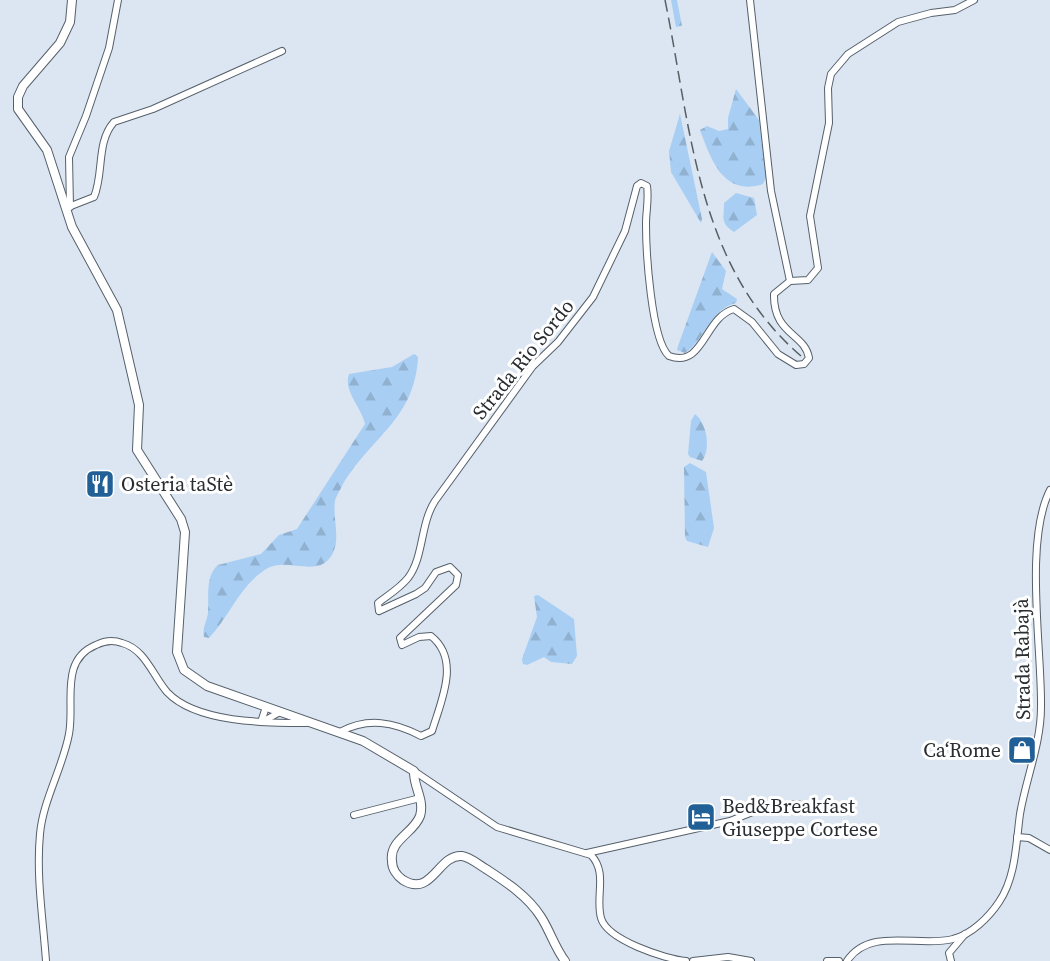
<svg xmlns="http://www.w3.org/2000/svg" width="1050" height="961" font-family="'Source Serif 4',serif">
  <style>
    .forest { fill: url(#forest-firs) }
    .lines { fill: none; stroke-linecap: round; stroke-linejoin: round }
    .minor-casing { stroke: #56606a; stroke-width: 8 }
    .major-casing { stroke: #56606a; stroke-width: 10 }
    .minor { stroke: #fff; stroke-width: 6 }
    .major { stroke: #fff; stroke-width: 8 }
    .rail { stroke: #575e64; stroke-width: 1.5; stroke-dasharray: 12 6; stroke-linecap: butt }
    .labels { text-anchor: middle; stroke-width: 6; stroke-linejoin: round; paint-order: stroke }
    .street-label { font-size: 20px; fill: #282d31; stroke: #fff }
    .poi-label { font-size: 20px; fill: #282d31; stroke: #fff; text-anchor: start }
  </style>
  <defs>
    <pattern id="forest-firs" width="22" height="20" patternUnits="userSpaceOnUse" patternTransform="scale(1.5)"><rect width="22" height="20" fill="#a8cef3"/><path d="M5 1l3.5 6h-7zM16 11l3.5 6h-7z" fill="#91b1d1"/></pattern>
  </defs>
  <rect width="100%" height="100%" fill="#dbe6f2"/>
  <g class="forest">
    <polygon points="671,0 677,0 682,26 676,27"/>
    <path d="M736,89L759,120L766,178L763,184C724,197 711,160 700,130L707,126L719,131L728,129V118Z"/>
    <polygon points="680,114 702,219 701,223 671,172 669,151"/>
    <path d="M736,193L754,198L757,215L734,232C720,223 724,218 724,203Z"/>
    <path d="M712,252L726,271L722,289L737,299L736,303C709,310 706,339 685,353L677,350L678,346Z"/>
    <path d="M414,354L418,357C415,419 371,437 343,484C341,489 336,496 335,501C332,520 343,542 329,559C315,576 286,558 268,568C240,584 230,616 209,638L204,637C202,628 207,621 208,613C209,597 205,576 218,565L261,554L279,535L297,529L365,424C362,408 343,391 349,374L392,367Z"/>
    <path d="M695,414C707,423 711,449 702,461L690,457L688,454L691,421Z"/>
    <polygon points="690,463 706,472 714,528 708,547 687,541 685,537 684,467"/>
    <polygon points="538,595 574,619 577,656 572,664 551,662 544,657 527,665 523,664 522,659 537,617 534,596"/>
  </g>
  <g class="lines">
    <g class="minor-casing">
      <g id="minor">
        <polyline points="750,0 771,191 790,281"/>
        <path d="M71,206L94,197C104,174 96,142 114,122L153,109L282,51"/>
        <polyline points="70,207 69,157 86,116 109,48 118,0"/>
        <polyline points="790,281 808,280 818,268 810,216 829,123 828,88 831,74 848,54 898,22 931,13 955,10 974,0"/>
        <polyline points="261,722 266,707"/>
        <polyline points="262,722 280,712"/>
        <path d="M340,732C368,717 394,722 421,736L432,731C441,701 461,660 431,636L419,637L402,645L400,638L456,585L458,575L450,567L436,572L425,588L416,594L379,611L378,603C388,595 399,589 408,578C424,557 420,524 435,501L533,366L558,342L593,297L625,231L637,186L641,183L647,186C649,199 646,211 646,224C646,250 651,340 669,356C704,369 704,317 734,309L752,322L778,354L796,365L804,364L809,358C805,333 773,335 774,294L790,281"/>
        <path d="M414,771L497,827L591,855C608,873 595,896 601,918C607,940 665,959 686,961"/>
        <polyline points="354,815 420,798"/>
        <polyline points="1017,837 1029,838 1050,850"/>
        <polyline points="587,853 730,821 765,807 798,804"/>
        <path d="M46,961C43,919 36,876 40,834C43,800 63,767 69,734C75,703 59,660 96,645C104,641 114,640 122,643C145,649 153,676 167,692C196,723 266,723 306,723"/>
        <polyline points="693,961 728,957 751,961"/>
        <polyline points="827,961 839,961"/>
        <path d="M847,961C870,926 919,948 953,939C971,935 989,917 999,902C1016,877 1016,843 1020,814C1026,778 1041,744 1041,707C1042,650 1024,541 1050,490"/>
        <polyline points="951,961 949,953 965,934"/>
      </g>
    </g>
    <g class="major-casing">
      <path id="major" d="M72,0L70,22L60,43L23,86L18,97V109L47,150L72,227L117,310L139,405L137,450L181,519L185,532L177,652L184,670L207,686L363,741L414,771C413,786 425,800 420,816C414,833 389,840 392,861C392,869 397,876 403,880C432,898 438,854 462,856C470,857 479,865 486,869C506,882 528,896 541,917C550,931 555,948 565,961"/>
    </g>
    <use href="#minor" class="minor"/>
    <use href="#major" class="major"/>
    <path class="rail" d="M665,0C691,126 696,266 801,356"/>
  </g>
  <defs>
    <g id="restaurant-square" transform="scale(1.5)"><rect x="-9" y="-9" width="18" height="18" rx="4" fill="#216096" stroke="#fff"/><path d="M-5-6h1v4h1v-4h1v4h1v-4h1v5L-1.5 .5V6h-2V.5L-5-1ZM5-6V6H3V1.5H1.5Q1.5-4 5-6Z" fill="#fff"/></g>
    <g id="shop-square" transform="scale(1.5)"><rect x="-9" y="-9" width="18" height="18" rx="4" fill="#216096" stroke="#fff"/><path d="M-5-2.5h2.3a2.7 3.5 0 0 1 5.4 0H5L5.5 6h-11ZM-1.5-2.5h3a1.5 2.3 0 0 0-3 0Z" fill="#fff"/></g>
    <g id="hotel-square" transform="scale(1.5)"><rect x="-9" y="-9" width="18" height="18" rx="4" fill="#216096" stroke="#fff"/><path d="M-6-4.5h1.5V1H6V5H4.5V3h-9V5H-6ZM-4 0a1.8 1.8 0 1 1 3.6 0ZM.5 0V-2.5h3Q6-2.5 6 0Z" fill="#fff"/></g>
  </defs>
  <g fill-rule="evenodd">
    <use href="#restaurant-square" x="100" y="484"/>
    <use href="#shop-square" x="1022" y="750"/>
    <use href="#hotel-square" x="701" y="817"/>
  </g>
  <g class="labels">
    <g class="street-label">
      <text transform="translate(523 359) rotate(-51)" y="7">Strada Rio Sordo</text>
      <text transform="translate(1022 659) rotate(-91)" y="7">Strada Rabajà</text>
    </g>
    <g class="poi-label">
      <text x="121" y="491">Osteria taStè</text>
      <text x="1001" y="757" text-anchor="end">Ca‘Rome</text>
      <text x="722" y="813">Bed&amp;Breakfast<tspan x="722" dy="23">Giuseppe Cortese</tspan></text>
    </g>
  </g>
</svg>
